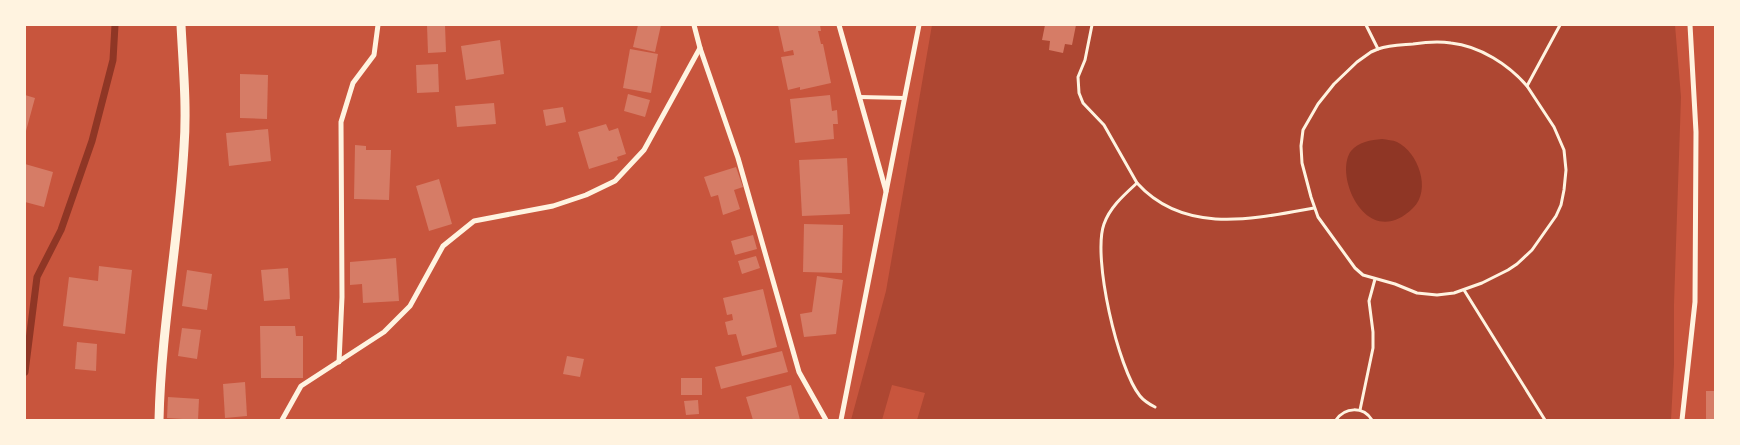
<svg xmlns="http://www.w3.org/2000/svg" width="1740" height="445" font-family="'Work Sans',sans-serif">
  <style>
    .green { fill: #ae4732 }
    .water { fill: #8f3625 }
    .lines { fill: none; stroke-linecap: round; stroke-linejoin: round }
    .stream { stroke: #8f3625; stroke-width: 7 }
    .building { fill: #d67c66 }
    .path { stroke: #fff3e0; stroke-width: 3 }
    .service { stroke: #fff3e0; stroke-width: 4 }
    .minor { stroke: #fff3e0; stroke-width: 5 }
    .tertiary { stroke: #fff3e0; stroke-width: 9 }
  </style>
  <rect width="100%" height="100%" fill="#c8553d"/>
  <polygon class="green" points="932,25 1675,25 1681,97 1674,304 1674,364 1671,420 917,420 925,393 892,385 882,420 851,420 886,291"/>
  <path class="water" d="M1382,139C1387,140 1393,140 1397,142C1418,152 1432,190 1413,208C1367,253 1333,175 1351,151C1358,142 1371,140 1382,139Z"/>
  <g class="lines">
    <polyline class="stream" points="25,372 37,277 61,230 92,141 113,60 115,25"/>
  </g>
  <g class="building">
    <polygon points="427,25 445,25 446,52 428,53"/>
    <polygon points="638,25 661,25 655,52 633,47"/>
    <polygon points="778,25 820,25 821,31 818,31 821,44 823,44 831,83 800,90 800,87 788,90 781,57 794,55 793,50 784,52"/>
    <polygon points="1045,25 1076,25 1072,45 1065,44 1063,53 1049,50 1050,41 1042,40"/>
    <polygon points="500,40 504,74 466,80 461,46"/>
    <polygon points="630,49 658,54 651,93 623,88"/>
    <polygon points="438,64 439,92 417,93 416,65"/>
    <polygon points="240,74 268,75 267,119 240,118"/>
    <polygon points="628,94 650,100 645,117 624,111"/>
    <polygon points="25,95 35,98 26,131 25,131"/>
    <polygon points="830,95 832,111 837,110 838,124 833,124 834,139 795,143 790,99"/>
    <polygon points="494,103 496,124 457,127 455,106"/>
    <polygon points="563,107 566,122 546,126 543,110"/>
    <polygon points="606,124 609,131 618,128 626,154 617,157 618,160 589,169 578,132"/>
    <polygon points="268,129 271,161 229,166 226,133"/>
    <polygon points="355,145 366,146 366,150 391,150 389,200 354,199"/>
    <polygon points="847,158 850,214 802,216 799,160"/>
    <polygon points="25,164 53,172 44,207 25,202"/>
    <polygon points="736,167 743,187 734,190 740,209 723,215 718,195 711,197 704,177"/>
    <polygon points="439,179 452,224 429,231 416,186"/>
    <polygon points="804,224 843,225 842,273 803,272"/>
    <polygon points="753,235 757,249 735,255 731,241"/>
    <polygon points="756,256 760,268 742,274 738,261"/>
    <polygon points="396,258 399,301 363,303 362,284 350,285 350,262"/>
    <polygon points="99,266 132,270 125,334 63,326 69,277 98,281"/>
    <polygon points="288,268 290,299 264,301 261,270"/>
    <polygon points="187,270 212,274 207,310 182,306"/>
    <polygon points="817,276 843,280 836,334 804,337 800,314 812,312"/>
    <polygon points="763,289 777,347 742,356 736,334 728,335 725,322 733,320 732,314 727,315 723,298"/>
    <polygon points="260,326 295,326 296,336 303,336 303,378 261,378"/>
    <polygon points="182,328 201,330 197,359 178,356"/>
    <polygon points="77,342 97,344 96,371 75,369"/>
    <polygon points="782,351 788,372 721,389 715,367"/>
    <polygon points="567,356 584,359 580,377 563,374"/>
    <rect x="681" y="378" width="21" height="17"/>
    <polygon points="245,382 247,416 225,418 223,384"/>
    <polygon points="791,385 800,420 753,420 746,397"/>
    <rect x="1706" y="391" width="9" height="29"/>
    <polygon points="168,397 199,399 198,420 167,418"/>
    <polygon points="698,400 699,414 686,415 684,401"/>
  </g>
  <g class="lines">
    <g class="path">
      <path d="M1092,25L1085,60L1078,77L1079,93L1083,103L1104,125L1137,183C1124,195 1110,207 1104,224C1092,257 1118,369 1140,396C1144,401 1149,404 1155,407"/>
      <polyline points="1366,25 1378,49 1371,52 1357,62 1334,84 1318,104 1303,130 1301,146 1302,163 1311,197 1318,217 1355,268 1363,275 1395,284 1417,293 1437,295 1454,293 1482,283 1508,270 1517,264 1532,250 1556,216 1561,205 1564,190 1566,170 1564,150 1554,127 1527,86 1560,25"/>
      <path d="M1378,49C1389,45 1401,45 1413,44C1426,42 1439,41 1451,43C1480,46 1509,65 1527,86"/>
      <path d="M1137,183C1184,235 1253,219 1314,208"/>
      <polyline points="1464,290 1545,420"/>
      <polyline points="1360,410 1373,348 1373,332 1369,301 1375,279"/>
      <path d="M1336,420C1345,407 1363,406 1372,420"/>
    </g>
    <polyline class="service" points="860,97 904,98"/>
    <g class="minor">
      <polyline points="694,25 700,48 738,158 799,372 826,420"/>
      <polyline points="839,25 886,191"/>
      <polyline points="339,362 342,297 341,122 353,83 374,55 378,25"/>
      <polyline points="282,420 301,386 384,332 410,306 443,246 474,221 553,206 586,195 615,181 644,150 700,48"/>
      <polyline points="841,420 919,25"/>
      <polyline points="1682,420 1695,302 1696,132 1690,25"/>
    </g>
    <path class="tertiary" d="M159,420C161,328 179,238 184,147C187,106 183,65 181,25"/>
  </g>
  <rect width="1740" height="445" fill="none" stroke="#fff3e0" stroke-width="52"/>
</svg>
